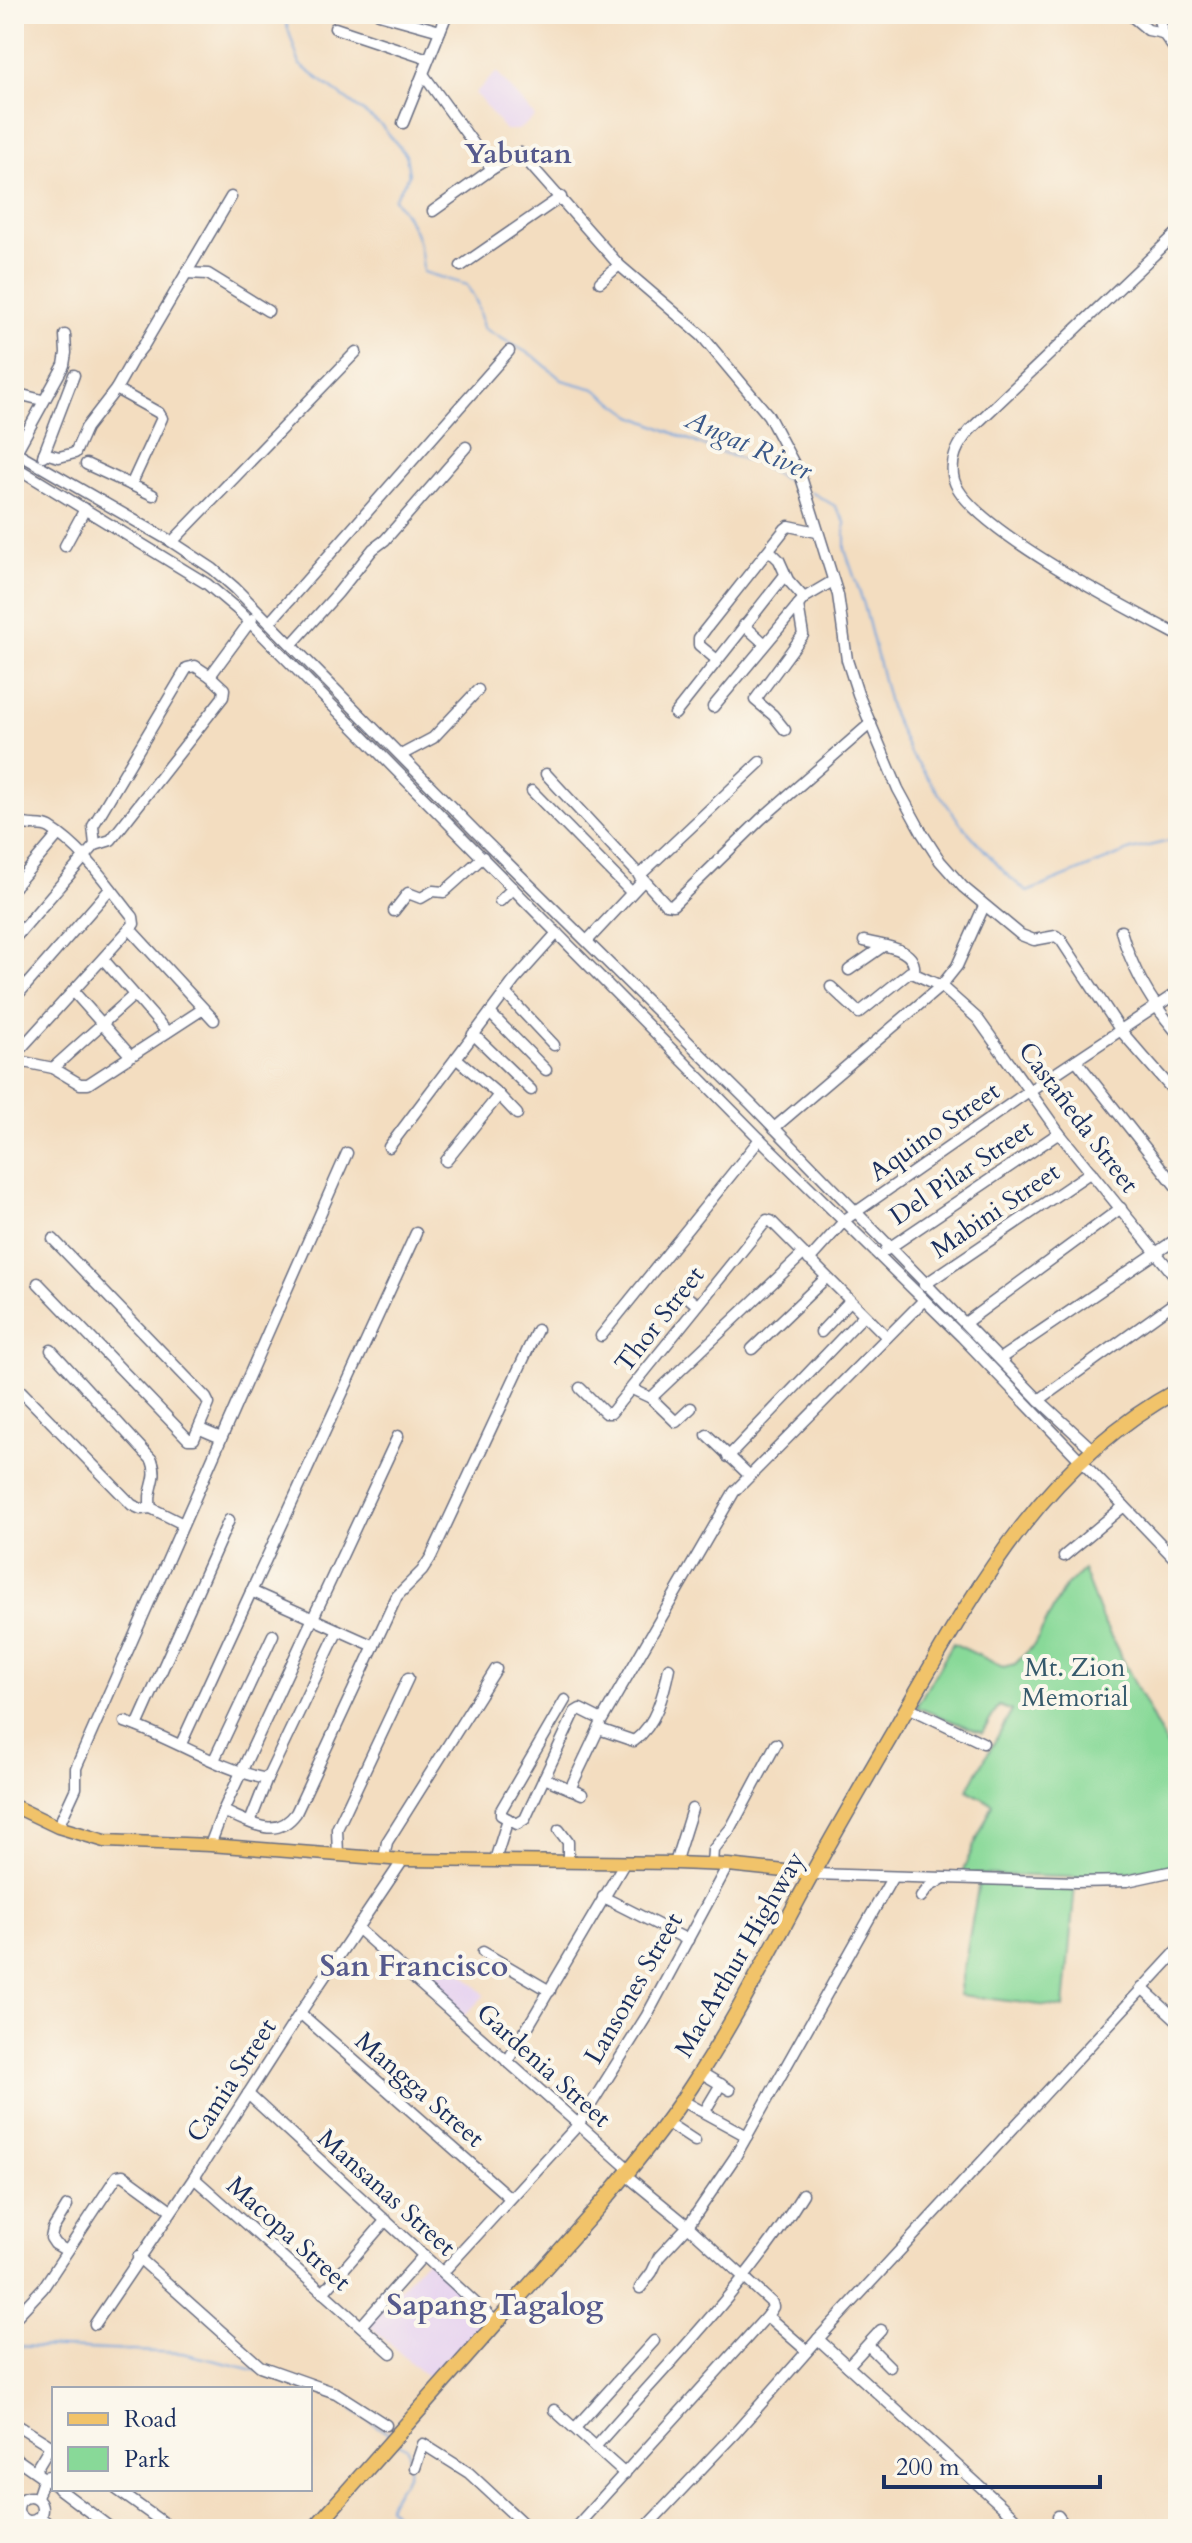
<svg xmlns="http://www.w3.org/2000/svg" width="1192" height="2543" font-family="Cardo,serif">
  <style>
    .built { fill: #e6d2f0 }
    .green { fill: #88d998; stroke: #52847b; stroke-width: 2 }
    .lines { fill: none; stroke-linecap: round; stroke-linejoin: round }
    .stream { stroke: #72a3dc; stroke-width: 2 }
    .minor-casing { stroke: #676c80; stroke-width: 13 }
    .major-casing { stroke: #676c80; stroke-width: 15 }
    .highway-casing { stroke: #676c80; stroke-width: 17 }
    .minor { stroke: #fff; stroke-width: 10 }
    .major { stroke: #f1c36a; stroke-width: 12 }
    .highway { stroke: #f1c36a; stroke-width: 14 }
    .labels { text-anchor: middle; stroke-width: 8; stroke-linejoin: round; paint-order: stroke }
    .street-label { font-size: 26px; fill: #1b2f5e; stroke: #fbf7ec }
    .park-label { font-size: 26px; fill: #365a6c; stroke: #fbf7ec }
    .neighbourhood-label { font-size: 28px; font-weight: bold; fill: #565a8d; stroke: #fbf7ec }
    .water-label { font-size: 28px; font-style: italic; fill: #39588a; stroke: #fbf7ec }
    .quarter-label { font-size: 30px; font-weight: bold; fill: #565a8d; stroke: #fbf7ec }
  </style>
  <rect width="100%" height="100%" fill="#fbf7ec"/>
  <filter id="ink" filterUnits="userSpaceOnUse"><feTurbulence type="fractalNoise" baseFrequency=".0125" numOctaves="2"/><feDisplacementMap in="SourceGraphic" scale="16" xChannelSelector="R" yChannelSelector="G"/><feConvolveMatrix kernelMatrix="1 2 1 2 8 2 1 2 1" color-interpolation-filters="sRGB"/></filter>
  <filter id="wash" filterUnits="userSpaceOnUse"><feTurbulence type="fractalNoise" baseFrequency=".006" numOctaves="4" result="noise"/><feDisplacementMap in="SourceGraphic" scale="32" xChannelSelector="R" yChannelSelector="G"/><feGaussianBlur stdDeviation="1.8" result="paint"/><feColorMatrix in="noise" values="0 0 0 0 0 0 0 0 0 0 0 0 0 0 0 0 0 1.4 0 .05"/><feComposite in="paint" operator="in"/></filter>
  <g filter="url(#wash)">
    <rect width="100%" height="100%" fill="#f3ddc0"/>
    <g class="built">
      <polygon points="497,72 535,117 518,130 505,130 475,93"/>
      <polygon points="428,1956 437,1963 442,1960 454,1965 485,1995 463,2017 414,1973"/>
      <polygon points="426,2259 488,2319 432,2382 368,2324"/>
    </g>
    <g class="green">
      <polygon points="1083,1570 1102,1619 1178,1768 1178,1865 1096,1878 961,1874 993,1804 967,1790 1012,1711 999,1706 982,1733 916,1707 953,1643 1003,1667 1015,1664 1034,1645 1064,1588"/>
      <polygon points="979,1882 1075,1885 1064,2008 959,1995"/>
    </g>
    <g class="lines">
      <g class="stream">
        <path d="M283,14L300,65L381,125L406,155L409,175L394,199C413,222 422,242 423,272L467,285L477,303L483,328L535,357L562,380L595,389L633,416L716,451L753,462L798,486"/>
        <polyline points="811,492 835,506 845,522 845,550 864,605 891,711 910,753 961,824 1006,874 1027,892 1131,850 1178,839"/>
        <polyline points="14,2346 182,2353 259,2371"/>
        <polyline points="352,2409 390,2435"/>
        <path d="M398,2442L407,2448C415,2483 398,2480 388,2507L397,2517L399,2529"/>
        <polyline points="698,2529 705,2525 711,2529"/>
      </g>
    </g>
  </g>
  <g filter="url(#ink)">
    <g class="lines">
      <g class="minor-casing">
        <g id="minor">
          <polyline points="379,14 440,31"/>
          <polyline points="1129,14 1148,30 1163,33"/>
          <polyline points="1157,14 1163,33 1178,54"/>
          <polyline points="335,28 428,59"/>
          <polyline points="423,74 492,169"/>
          <polyline points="403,123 447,14"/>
          <polyline points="433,211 492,169 520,153 619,265 702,336 768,415 801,477 838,595 847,660 858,694 898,789 922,833 940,861 963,887 1021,935 1034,940 1056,936 1061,940 1121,1031 1178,1096"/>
          <path d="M1178,232L970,430C958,444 949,460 954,480C968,527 1132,611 1178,635"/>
          <polyline points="461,266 561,197"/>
          <polyline points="186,273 208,274 268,311"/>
          <polyline points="600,282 619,265"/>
          <polyline points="116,389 159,413 162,418 131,485"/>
          <polyline points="14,393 42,400"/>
          <polyline points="14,451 172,542 213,569 235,588 476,832 750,1103 1039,1400 1093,1450"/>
          <polyline points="16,452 64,365 66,353 65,335"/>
          <polyline points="44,453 59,457 75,453 86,428 116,389 133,359 144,345 231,197"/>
          <polyline points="43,456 74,375"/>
          <polyline points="86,464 153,495"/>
          <polyline points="14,466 207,584 239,611 760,1139 962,1337 1178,1562"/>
          <polyline points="172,542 356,352"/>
          <polyline points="65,546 85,509"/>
          <polyline points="769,550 779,560 788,580 804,598"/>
          <polyline points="270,622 509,351"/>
          <polyline points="744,625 765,644"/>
          <polyline points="292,644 338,593 373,549 385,540 466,447"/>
          <polyline points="717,660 699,645 699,638 705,630 785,529 789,526 817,532"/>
          <polyline points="210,676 252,619"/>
          <polyline points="713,707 804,598 833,581"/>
          <polyline points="675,714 785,575"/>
          <polyline points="785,730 773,715 755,700 803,635 798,605"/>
          <polyline points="401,755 433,738 478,690"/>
          <polyline points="546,774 644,880 588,940"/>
          <polyline points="532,791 631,892"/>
          <path d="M14,820C29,829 41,822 50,828C84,849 108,886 133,917L134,924L14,1056"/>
          <polyline points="14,835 22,825"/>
          <polyline points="639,876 760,762"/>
          <polyline points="644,880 666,904 673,905 761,819 871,723"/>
          <polyline points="14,887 58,835"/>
          <polyline points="500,901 513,888"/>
          <polyline points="394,911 408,893 421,898 433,891 444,892 483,857"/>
          <polyline points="130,929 214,1020"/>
          <path d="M1121,931C1132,969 1152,1004 1178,1034"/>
          <polyline points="14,939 95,845 111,840 223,697 224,689 210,676 195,666 187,668 93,826 95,845"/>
          <path d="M864,941C881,946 917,947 914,972"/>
          <polyline points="103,959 167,1032"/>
          <polyline points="849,970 882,947"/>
          <polyline points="831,987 859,1013 910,972 941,986 978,1019 1059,1133 1178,1280"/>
          <polyline points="73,991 130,1055"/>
          <polyline points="505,993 554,1045"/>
          <polyline points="14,999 110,889"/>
          <polyline points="490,1013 546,1070"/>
          <polyline points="473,1034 531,1090"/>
          <polyline points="456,1058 499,1095 517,1114"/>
          <polyline points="14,1060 53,1068 80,1084 88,1084 203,1009"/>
          <polyline points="1076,1060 1178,1189"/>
          <polyline points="53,1068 134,995"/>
          <polyline points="774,1128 941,986 957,966 984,906"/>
          <polyline points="389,1147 514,981 557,933"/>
          <polyline points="446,1161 499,1095"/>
          <polyline points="886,1250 1059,1133"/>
          <polyline points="809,1260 846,1219 1029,1091 1178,992"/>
          <polyline points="38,1283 188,1439 194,1439 209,1404 206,1398 53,1239"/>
          <polyline points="924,1285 1091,1172"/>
          <polyline points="679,1290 697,1305"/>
          <polyline points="965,1323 1121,1208"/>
          <polyline points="821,1332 850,1301"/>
          <polyline points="601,1336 760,1139"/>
          <polyline points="752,1349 826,1278"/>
          <path d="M51,1350L152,1460C160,1480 146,1489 151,1508L183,1524"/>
          <polyline points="1001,1358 1178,1238"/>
          <polyline points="18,1388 132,1505 141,1509 151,1508"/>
          <polyline points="580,1388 605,1413 611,1413 767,1220 771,1221 887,1337"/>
          <polyline points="632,1389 651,1398 676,1422 691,1408"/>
          <polyline points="651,1398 803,1254"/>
          <polyline points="1039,1400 1178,1300"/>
          <polyline points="200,1429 221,1438"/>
          <polyline points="707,1435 749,1475"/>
          <polyline points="728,1457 864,1315"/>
          <polyline points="1064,1556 1124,1506"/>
          <polyline points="251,1591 374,1646"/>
          <polyline points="908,1707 983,1743"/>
          <path d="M125,1722C173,1738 217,1769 267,1779L338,1630"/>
          <polyline points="137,1726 229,1520"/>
          <path d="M599,1729L634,1741C656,1725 664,1693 669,1668"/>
          <polyline points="181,1744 416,1233"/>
          <polyline points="214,1760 273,1635"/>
          <polyline points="544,1778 582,1794"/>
          <polyline points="570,1789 600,1726"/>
          <path d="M223,1811C250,1822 276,1841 296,1813L397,1596L422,1571L431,1557L537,1330"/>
          <polyline points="508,1819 501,1815 501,1810 565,1700"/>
          <polyline points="250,1822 267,1779"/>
          <polyline points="58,1827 76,1788 76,1768 347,1153"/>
          <polyline points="559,1830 568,1842 568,1861"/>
          <polyline points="210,1845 223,1811 398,1436"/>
          <polyline points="338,1855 337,1829 408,1678"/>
          <polyline points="384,1858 387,1842 496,1669"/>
          <polyline points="495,1860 508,1819 517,1824 525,1819 575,1712 580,1709 602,1720 734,1492 924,1300"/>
          <polyline points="675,1863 692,1809"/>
          <polyline points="712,1864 713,1850 731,1828 776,1744"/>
          <polyline points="813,1874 1076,1882 1127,1881 1178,1870"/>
          <polyline points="603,1897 688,1940"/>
          <polyline points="921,1897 929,1887 942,1879"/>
          <polyline points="358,1929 630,2170"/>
          <polyline points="483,1952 550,1991"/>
          <polyline points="1142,1988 1178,2021"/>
          <polyline points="300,2013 510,2198"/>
          <polyline points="507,2062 625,1862"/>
          <polyline points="700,2072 730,2090"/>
          <polyline points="248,2094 496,2322"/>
          <polyline points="681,2100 747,2136"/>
          <polyline points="705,2111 721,2084"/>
          <polyline points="666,2122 695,2141"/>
          <polyline points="626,2175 688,2226 772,2303 773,2307 767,2316 807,2351"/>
          <polyline points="194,2178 391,2353"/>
          <polyline points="67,2251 55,2244 51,2238 53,2229 67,2206"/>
          <polyline points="138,2257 260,2366 336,2393 386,2425"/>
          <polyline points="443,2272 578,2125 646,2017 728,1865"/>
          <polyline points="640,2288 652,2272 659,2257 688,2226 735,2157 892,1878"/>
          <polyline points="323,2293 386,2220"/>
          <polyline points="14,2319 43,2288 117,2176 123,2175 171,2210"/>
          <polyline points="95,2324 194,2178 300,2013 403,1860"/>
          <polyline points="361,2326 424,2255"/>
          <polyline points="818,2339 1178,1950"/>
          <polyline points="868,2345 890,2367"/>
          <polyline points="848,2366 881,2330"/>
          <polyline points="554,2410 625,2474"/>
          <polyline points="14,2423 54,2448"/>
          <polyline points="575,2428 654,2341"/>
          <path d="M595,2447C665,2367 747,2285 803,2194"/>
          <polyline points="14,2457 54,2485"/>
          <polyline points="415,2468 423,2444 469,2473 529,2529"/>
          <polyline points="35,2471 50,2446"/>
          <polyline points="59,2489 112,2529"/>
          <polyline points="116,2489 172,2529"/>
          <circle cx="30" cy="2509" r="12"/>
          <polyline points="37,2498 44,2477 54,2475"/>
          <polyline points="1058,2516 1067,2529"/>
          <polyline points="40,2517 55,2529"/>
          <polyline points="574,2529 767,2316"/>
          <polyline points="644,2529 736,2432 818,2339 1027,2529"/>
        </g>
      </g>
      <g class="major-casing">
        <polyline id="major" points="14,1806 58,1827 105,1841 210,1845 403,1860 675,1863 728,1865 813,1874"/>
      </g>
      <g class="highway-casing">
        <path id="highway" d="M314,2529L603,2202C634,2165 665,2127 691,2087C736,2019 772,1947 811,1876C839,1825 869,1774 898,1724C972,1595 1042,1463 1178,1390"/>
      </g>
      <use href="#minor" class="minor"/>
      <use href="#major" class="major"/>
      <use href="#highway" class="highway"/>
    </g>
  </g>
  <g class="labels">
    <g class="street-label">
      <text transform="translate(1079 1117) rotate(53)" y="9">Castañeda Street</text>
      <text transform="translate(934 1131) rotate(-35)" y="9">Aquino Street</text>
      <text transform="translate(961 1172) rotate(-34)" y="9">Del Pilar Street</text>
      <text transform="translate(995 1210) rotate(-34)" y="9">Mabini Street</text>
      <text transform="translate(659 1319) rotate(-52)" y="9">Thor Street</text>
      <text transform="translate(739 1954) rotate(-60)" y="9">MacArthur Highway</text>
      <text transform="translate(633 1988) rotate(-60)" y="9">Lansones Street</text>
      <text transform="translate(544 2065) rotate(42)" y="9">Gardenia Street</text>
      <text transform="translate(231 2080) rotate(-57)" y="9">Camia Street</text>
      <text transform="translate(420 2089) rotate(41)" y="9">Mangga Street</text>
      <text transform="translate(387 2192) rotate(42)" y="9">Mansanas Street</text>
      <text transform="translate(289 2233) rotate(42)" y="9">Macopa Street</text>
    </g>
    <g class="park-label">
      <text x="1075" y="1676">Mt. Zion<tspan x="1075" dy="30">Memorial</tspan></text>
    </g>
    <g class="neighbourhood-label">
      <text x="518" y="163">Yabutan</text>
    </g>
    <g class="water-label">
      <text transform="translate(749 444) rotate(24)" y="10">Angat River</text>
    </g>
    <g class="quarter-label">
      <text x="414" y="1976">San Francisco</text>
      <text x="495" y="2315">Sapang Tagalog</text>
    </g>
  </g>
  <rect width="1192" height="2543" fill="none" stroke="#fbf7ec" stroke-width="48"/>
  <rect x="52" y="2387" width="260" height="104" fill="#fbf7ec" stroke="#a1a7b3" stroke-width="2"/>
  <rect x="68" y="2413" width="40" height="12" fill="#f1c36a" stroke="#a1a7b3" stroke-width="2"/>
  <text x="124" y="2427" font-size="24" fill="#1b2f5e">Road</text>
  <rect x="68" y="2447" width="40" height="24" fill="#88d998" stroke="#a1a7b3" stroke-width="2"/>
  <text x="124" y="2467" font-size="24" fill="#1b2f5e">Park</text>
  <path d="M884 2475v12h216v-12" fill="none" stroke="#1b2f5e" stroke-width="4"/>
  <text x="896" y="2475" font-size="24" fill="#1b2f5e" stroke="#fbf7ec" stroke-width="6" paint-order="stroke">200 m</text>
</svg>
